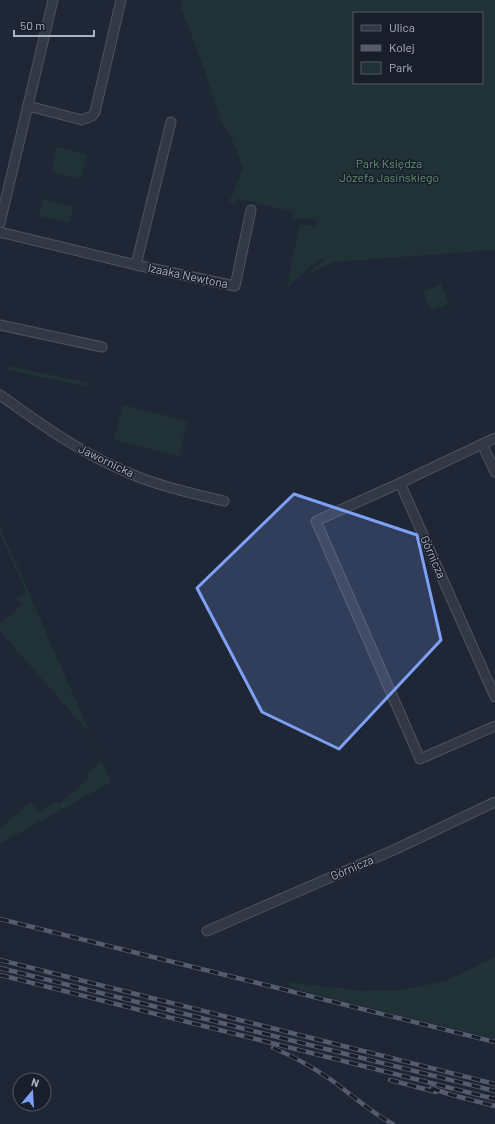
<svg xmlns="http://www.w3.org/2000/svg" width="495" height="1124" font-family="Barlow,sans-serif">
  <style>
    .green { fill: #213236; fill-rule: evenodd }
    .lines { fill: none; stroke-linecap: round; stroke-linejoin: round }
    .minor-casing { stroke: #4d5361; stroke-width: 11 }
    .minor { stroke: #323946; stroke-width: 9 }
    .rail-casing { stroke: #545c6d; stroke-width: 4.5 }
    .rail { stroke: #181e2a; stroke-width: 3; stroke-dasharray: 9; stroke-linecap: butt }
    .marked { fill: #7da1f7; fill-opacity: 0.2; stroke: #7da1f7; stroke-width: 3; stroke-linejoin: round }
    .labels { text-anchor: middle; stroke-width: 3; stroke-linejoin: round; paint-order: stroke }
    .park-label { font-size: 12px; fill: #649373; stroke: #181e2a }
    .street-label { font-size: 12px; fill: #acb3c3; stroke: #181e2a }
  </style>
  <rect width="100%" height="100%" fill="#1f2635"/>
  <g class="green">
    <path d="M182,0H495V250L333,262L309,274L308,273L325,260L322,259L305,271L287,288L299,225L314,226L318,223C314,217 305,218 299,218L296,221L291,220L293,212L237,198L236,205L229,202L243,168L230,134L222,124L206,74L181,8ZM354,13H482V83H354Z"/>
    <polygon points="56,147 87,154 81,179 53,173 52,166"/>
    <polygon points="43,199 73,207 69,223 39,216"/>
    <polygon points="441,284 449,304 431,311 423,292"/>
    <polygon points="9,366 89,383 88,387 8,370"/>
    <polygon points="123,405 187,421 179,456 114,440"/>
    <polygon points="0,526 111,782 0,844 0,827 1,828 30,802 41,813 55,801 59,804 90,777 87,773 101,761 88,731 84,727 0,631 0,624 22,605 16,597 26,593 0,534"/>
    <polygon points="495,957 495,1039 304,991 282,982 365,991 400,990 446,981"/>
  </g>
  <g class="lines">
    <g class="minor-casing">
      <g id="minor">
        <polyline points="28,106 82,120 92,116 95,112 121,0"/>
        <polyline points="0,223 53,0"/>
        <polyline points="0,232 136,265 235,286 251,210"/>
        <polyline points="136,265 171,122"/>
        <polyline points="0,325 102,347"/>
        <path d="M0,395C39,423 78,451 122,470C154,485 190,493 224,501"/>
        <polyline points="495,438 400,483 316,521 420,759 495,726"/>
        <polyline points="482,444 495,472"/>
        <polyline points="400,483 495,697"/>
        <polyline points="207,931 396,849 495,802"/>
      </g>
    </g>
    <use href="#minor" class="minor"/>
    <g class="rail-casing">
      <g id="rail">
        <polyline points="0,919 495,1042"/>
        <polyline points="0,960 495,1084"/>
        <polyline points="0,968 495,1091"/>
        <polyline points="0,975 495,1099"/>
        <path d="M273,1048C293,1056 312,1067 330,1079C351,1094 370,1112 393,1124"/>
        <polyline points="390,1080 436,1092"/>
        <polyline points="431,1088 452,1095 495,1106"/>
      </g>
    </g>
    <use href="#rail" class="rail"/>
  </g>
  <path class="marked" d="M294,494L417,535L441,640L339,749L262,712L197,588Z"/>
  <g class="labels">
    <g class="park-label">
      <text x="389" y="168">Park Księdza<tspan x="389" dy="14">Józefa Jasińskiego</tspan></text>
    </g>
    <g class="street-label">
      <text transform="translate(188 276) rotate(12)" y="4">Izaaka Newtona</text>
      <text transform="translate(106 461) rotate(26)" y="4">Jawornicka</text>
      <text transform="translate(433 557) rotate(66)" y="4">Górnicza</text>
      <text transform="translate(352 868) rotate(-23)" y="4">Górnicza</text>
    </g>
  </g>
  <rect x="353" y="12" width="130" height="72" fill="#181e2a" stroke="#535a67"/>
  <rect x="361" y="25" width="20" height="6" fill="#323946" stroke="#535a67"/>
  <text x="389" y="32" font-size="12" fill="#acb3c3">Ulica</text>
  <rect x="361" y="45" width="20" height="6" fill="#545c6d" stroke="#535a67"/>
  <text x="389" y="52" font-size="12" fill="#acb3c3">Kolej</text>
  <rect x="361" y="62" width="20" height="12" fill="#213236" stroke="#535a67"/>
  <text x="389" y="72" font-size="12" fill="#acb3c3">Park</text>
  <g transform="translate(32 1092) rotate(18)"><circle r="19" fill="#181e2a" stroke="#535a67"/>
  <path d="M0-3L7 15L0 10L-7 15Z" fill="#7da1f7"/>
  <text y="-6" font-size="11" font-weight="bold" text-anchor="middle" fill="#acb3c3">N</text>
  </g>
  <path d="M14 30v6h80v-6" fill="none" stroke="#acb3c3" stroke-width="2"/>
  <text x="20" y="30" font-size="12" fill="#acb3c3" stroke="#181e2a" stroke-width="3" paint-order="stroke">50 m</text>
</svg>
